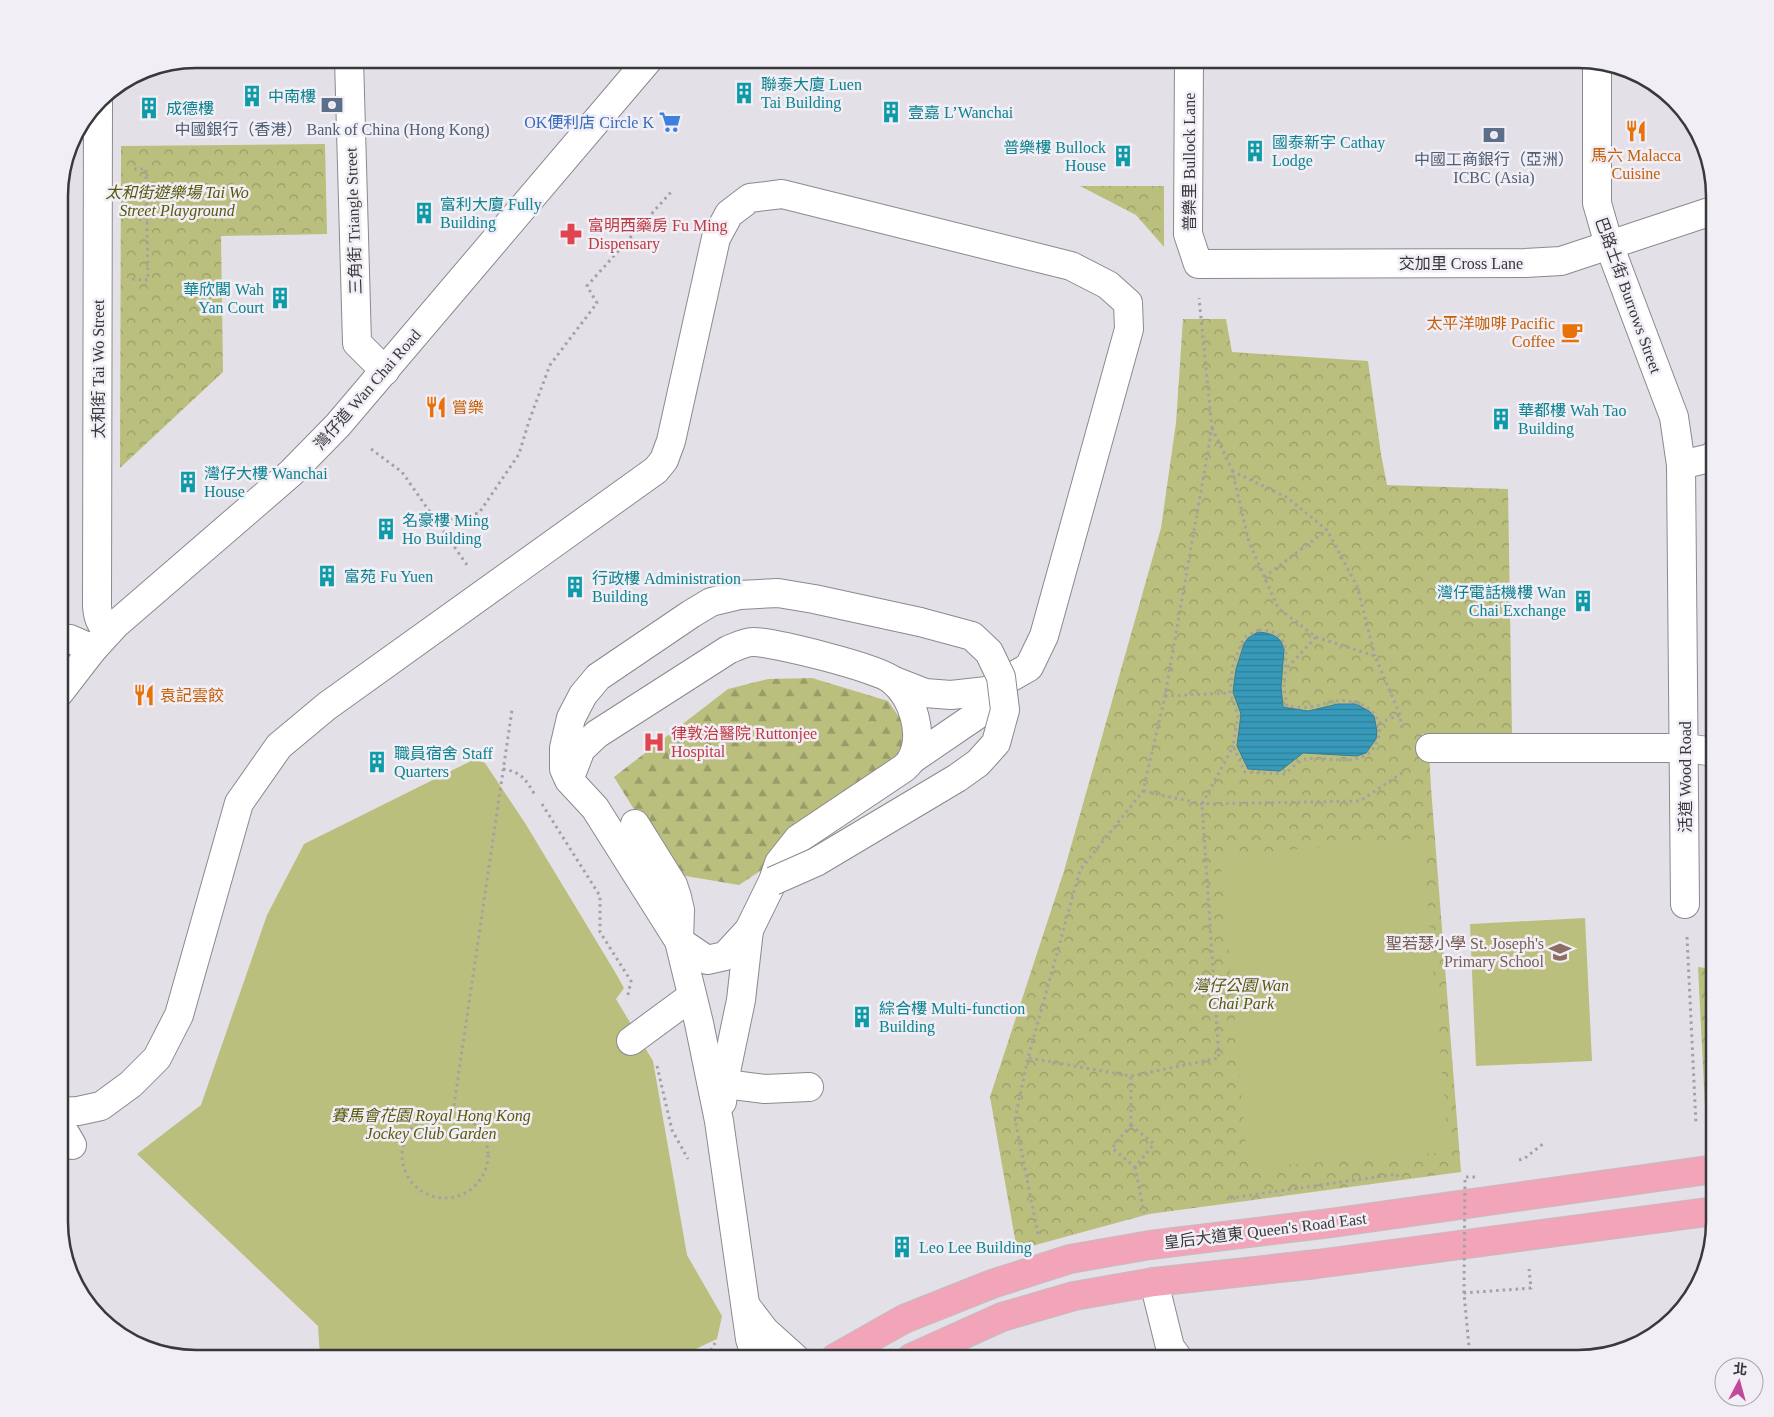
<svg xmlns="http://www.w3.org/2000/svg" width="1774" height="1417" font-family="'Times New Roman','Noto Sans TC',serif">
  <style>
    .forest { fill: url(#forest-firs) }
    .park { fill: url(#park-crowns) }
    .garden { fill: #babf7e }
    .water { fill: url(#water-rules); stroke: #387d94 }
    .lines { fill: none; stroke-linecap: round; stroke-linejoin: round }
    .minor-casing { stroke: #8b898f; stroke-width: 30 }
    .major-casing { stroke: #c0bfc0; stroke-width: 30 }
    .path { stroke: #a3a1a6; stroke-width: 3; stroke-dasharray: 2.5 4; stroke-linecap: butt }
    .minor { stroke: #fff; stroke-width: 28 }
    .major { stroke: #f2a4b8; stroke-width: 28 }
    .minor-bridge-casing { stroke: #8b898f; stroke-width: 30; stroke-linecap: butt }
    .path-bridge { stroke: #a3a1a6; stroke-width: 3; stroke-dasharray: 2.5 4; stroke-linecap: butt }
    .minor-bridge { stroke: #fff; stroke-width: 28 }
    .labels { text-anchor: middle; stroke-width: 5; stroke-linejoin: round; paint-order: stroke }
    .culture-label { font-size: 16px; fill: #0d838f; stroke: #f1eef5; text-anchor: start }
    .shop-label { font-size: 16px; fill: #366cbe; stroke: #f1eef5; text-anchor: end }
    .service-label { font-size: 16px; fill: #4e5e75; stroke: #f1eef5 }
    .food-label { font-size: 16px; fill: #c56008; stroke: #f1eef5; text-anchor: start }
    .street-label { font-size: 16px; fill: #39383b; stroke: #f1eef5 }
    .park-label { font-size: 16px; font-style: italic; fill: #55590b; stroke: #f1eef5 }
    .health-label { font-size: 16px; fill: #be3a42; stroke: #f1eef5; text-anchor: start }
    .education-label { font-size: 16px; fill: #785e54; stroke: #f1eef5; text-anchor: end }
    .rim { fill: none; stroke: #39383b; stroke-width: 2.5 }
  </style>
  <defs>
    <pattern id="forest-firs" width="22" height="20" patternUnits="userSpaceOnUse" patternTransform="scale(1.25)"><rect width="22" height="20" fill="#babf7e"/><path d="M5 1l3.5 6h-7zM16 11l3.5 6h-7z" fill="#989c68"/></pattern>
    <pattern id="park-crowns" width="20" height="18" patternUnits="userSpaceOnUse" patternTransform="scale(1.25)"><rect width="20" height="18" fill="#babf7e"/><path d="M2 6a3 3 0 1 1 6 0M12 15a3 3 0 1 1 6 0" fill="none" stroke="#989c68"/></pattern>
    <pattern id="water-rules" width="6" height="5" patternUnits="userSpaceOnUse" patternTransform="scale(1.25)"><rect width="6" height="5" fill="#379aba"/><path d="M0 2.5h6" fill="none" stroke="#2f7f98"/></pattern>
  </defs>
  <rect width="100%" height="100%" fill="#e3e1e7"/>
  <polygon class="forest" points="812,678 888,701 911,734 892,784 739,885 674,874 614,777 728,689 768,679"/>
  <g class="park">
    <polygon points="325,144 327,234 221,236 223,372 120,468 121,146"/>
    <polygon points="1080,186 1164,186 1164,247 1136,215"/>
    <polygon points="1183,319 1226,319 1232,352 1368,361 1381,454 1387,485 1508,489 1512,733 1422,734 1429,751 1431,788 1461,1172 1149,1214 1017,1250 990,1097 1064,871 1161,528 1176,423"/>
    <polygon points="1698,967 1715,969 1715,1105 1705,1107"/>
  </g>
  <g class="garden">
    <polygon points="475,759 485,763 525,823 615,972 624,988 616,999 653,1061 687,1255 722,1316 717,1339 685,1354 669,1358 320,1358 318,1326 137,1154 201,1105 267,915 304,844"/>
    <polygon points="1422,838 1449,1152 1248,1168 1220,856"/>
    <polygon points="1585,918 1592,1061 1476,1066 1470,924"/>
  </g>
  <path class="water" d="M1258,632C1271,633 1281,636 1284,649L1281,687L1283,707L1308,711L1338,704H1356L1369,711L1374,716L1377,731L1376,739L1366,753L1357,756L1303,753L1280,771L1248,769L1237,746L1241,714L1233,692L1236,669L1244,644L1248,638Z"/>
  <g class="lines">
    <g class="minor-casing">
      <g id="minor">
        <polyline points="349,59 357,343 385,371"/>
        <polyline points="1189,59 1188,234 1198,264 1525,263 1561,261 1715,210"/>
        <polyline points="1597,62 1597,203 1609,245 1674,417 1681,465 1685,904"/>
        <path d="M98,102L97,606C98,618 100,623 108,632"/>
        <polyline points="1681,465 1710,458 1715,454"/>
        <polyline points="59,640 70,639 93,649"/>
        <polyline points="59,693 93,649 115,625 291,473 338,425 649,59"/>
        <polyline points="1430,748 1685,748 1715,752"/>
        <polyline points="911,760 977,715 987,691"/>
        <path d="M569,780L581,749L597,734L728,650C735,647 745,642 753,642C773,642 878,668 892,680C913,697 925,735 911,760C910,763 906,766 904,768L798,839L779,863L773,881L749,930L725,956L707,960L679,941L595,808L569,780L564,769V748L571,718L583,695L598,677L691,614L711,602L740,595L778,593L814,599L920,622"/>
        <polyline points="635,824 673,885 677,897 680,910 679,941 699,1023 719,1121 750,1339 756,1358"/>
        <polyline points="631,1041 692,996"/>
        <polyline points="725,1084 765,1089 809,1087"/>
        <polyline points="722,1102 727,1067 741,1000 749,930"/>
        <polyline points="59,1112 78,1111 101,1106 131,1084 157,1058 179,1015 239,803 279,746 327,706 656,470 664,460 671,441 716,238 729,214 750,198 782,194 1071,266 1108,285 1128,303 1129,329 1044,636 1029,667 987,691 951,695 925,693 892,680"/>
        <polyline points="59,1123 72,1145"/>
        <polyline points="1154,1282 1170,1347 1178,1358"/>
        <polyline points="746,1306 765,1331 795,1358"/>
      </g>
    </g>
    <g class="major-casing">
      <g id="major">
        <polyline points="835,1358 904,1319 992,1284 1070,1259 1150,1245 1331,1223 1715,1169"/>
        <polyline points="911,1358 1002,1317 1074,1296 1154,1282 1317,1264 1715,1211"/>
      </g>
    </g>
    <g class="path">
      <polyline points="132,279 148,280 146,169 133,169"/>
      <polyline points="1212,428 1232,470 1249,542 1278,608 1316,637 1287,668"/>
      <polyline points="371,449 402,472 467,565"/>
      <polyline points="1232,471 1288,498 1327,530 1357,586 1375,656"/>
      <polyline points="437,522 479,513 519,454 529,421 550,365 597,303 587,286 671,192"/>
      <polyline points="1264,577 1327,530"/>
      <path d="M1259,630C1295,630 1285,662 1284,686C1284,692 1286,699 1287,706C1294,707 1303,708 1310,707C1323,705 1334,699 1347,701C1358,702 1367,705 1374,714C1380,721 1381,730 1378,739C1367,772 1329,755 1306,759C1299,760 1290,770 1284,774L1245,772L1233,746L1238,715L1230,693L1233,666L1242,642L1246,636Z"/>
      <polyline points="1316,637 1375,656 1400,715 1402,728"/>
      <polyline points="1165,696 1230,693"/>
      <polyline points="1379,723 1400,715"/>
      <path d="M503,769C522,772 526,780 535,795"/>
      <polyline points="1143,791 1202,804 1360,801 1405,771"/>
      <polyline points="542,804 600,896 600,932 631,981 627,999"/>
      <polyline points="1687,937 1696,1124"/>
      <polyline points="1029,1058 1131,1076 1219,1058 1202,804 1233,747"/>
      <polyline points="657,1066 672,1130 688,1159"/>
      <polyline points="453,1112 512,710"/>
      <circle cx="445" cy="1155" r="43"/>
      <polygon points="1131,1125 1154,1144 1135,1167 1112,1148"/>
      <polyline points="1131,1125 1131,1076"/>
      <polyline points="1519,1160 1525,1158 1544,1143"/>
      <polyline points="1135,1167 1144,1213"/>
      <polyline points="1230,1198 1397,1174 1398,1179"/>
      <polyline points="1038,1234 1015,1119 1028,1058 1080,870 1143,791 1165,696 1212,428 1199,298"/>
      <polyline points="700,1358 711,1350 715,1343"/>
      <polyline points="1470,1358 1464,1293 1531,1288 1529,1269"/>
    </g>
    <use href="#minor" class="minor"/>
    <use href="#major" class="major"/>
    <g class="minor-bridge-casing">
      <polyline id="minor-bridge" points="773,881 816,862 957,778 978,763 996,743 1005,710 1001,677 989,652 972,636 920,622"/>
    </g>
    <polyline class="path-bridge" points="1464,1293 1465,1177 1477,1177"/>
    <use href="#minor-bridge" class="minor-bridge"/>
  </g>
  <defs>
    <g id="building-bare" transform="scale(1.725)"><path d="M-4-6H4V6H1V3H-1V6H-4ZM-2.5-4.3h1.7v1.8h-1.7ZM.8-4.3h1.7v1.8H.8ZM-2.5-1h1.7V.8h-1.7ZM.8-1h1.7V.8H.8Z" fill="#0f9aa8" stroke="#f1eef5" stroke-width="2.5" paint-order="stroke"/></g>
    <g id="bank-bare" transform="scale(1.725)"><path d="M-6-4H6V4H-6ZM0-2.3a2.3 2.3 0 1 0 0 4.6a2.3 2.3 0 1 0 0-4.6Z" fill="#5c6f8a" stroke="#f1eef5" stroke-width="2.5" paint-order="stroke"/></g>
    <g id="supermarket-bare" transform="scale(1.725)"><path d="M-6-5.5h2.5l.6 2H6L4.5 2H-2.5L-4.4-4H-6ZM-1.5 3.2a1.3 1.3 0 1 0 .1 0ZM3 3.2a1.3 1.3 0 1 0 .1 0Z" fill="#3f7fe0" stroke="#f1eef5" stroke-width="2.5" paint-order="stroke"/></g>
    <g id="restaurant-bare" transform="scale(1.725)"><path d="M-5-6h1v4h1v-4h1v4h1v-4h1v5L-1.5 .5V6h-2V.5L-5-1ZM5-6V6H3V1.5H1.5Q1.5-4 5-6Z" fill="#e8710a" stroke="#f1eef5" stroke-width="2.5" paint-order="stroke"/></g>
    <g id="pharmacy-bare" transform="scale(1.725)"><path d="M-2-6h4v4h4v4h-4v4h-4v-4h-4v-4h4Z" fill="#e0444e" stroke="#f1eef5" stroke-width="2.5" paint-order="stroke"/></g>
    <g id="cafe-bare" transform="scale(1.725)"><path d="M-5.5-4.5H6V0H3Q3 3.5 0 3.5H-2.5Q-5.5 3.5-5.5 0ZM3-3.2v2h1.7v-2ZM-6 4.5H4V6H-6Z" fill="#e8710a" stroke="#f1eef5" stroke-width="2.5" paint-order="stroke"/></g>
    <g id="hospital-bare" transform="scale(1.725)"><path d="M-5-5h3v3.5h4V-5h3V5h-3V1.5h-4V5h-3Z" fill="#e0444e" stroke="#f1eef5" stroke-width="2.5" paint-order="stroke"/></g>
    <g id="school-bare" transform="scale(1.725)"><path d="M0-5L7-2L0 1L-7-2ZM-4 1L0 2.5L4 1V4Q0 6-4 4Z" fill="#8d6e63" stroke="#f1eef5" stroke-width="2.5" paint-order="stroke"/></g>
  </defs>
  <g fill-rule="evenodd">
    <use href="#building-bare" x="744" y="93"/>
    <use href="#building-bare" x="252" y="96"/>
    <use href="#bank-bare" x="332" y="105"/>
    <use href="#building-bare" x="149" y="108"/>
    <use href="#building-bare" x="891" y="112"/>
    <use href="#supermarket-bare" x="670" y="122"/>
    <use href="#restaurant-bare" x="1636" y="131"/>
    <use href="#bank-bare" x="1494" y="135"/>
    <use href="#building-bare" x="1255" y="151"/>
    <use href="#building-bare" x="1123" y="156"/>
    <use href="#building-bare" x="424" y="213"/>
    <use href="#pharmacy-bare" x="571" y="234"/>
    <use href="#building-bare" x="280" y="298"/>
    <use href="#cafe-bare" x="1572" y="332"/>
    <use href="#restaurant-bare" x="436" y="407"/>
    <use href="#building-bare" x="1501" y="419"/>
    <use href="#building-bare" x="188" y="482"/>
    <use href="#building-bare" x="386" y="529"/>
    <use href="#building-bare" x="327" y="576"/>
    <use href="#building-bare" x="575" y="587"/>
    <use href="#building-bare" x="1583" y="601"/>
    <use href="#restaurant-bare" x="144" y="695"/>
    <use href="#hospital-bare" x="654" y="742"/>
    <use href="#building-bare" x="377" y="762"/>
    <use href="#school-bare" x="1560" y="952"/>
    <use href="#building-bare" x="862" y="1017"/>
    <use href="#building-bare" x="902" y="1247"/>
  </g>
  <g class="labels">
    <g class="culture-label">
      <text x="761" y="90">聯泰大廈 Luen<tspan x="761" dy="18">Tai Building</tspan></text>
      <text x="268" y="102">中南樓</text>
      <text x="166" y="114">成德樓</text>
      <text x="908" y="118">壹嘉 L’Wanchai</text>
      <text x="1272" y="148">國泰新宇 Cathay<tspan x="1272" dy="18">Lodge</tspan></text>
      <text x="1106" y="153" text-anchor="end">普樂樓 Bullock<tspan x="1106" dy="18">House</tspan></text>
      <text x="440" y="210">富利大廈 Fully<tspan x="440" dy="18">Building</tspan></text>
      <text x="264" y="295" text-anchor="end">華欣閣 Wah<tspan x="264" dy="18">Yan Court</tspan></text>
      <text x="1518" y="416">華都樓 Wah Tao<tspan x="1518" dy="18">Building</tspan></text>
      <text x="204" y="479">灣仔大樓 Wanchai<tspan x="204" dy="18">House</tspan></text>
      <text x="402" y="526">名豪樓 Ming<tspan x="402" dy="18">Ho Building</tspan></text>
      <text x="344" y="582">富苑 Fu Yuen</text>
      <text x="592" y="584">行政樓 Administration<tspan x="592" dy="18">Building</tspan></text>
      <text x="1566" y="598" text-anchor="end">灣仔電話機樓 Wan<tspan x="1566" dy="18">Chai Exchange</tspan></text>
      <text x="394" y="759">職員宿舍 Staff<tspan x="394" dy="18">Quarters</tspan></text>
      <text x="879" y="1014">綜合樓 Multi-function<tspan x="879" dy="18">Building</tspan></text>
      <text x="919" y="1253">Leo Lee Building</text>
    </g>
    <g class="shop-label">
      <text x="654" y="128">OK便利店 Circle K</text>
    </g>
    <g class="service-label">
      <text x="332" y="135">中國銀行（香港） Bank of China (Hong Kong)</text>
      <text x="1494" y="165">中國工商銀行（亞洲）<tspan x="1494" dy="18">ICBC (Asia)</tspan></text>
    </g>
    <g class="food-label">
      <text x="1636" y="161" text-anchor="middle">馬六 Malacca<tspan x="1636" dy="18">Cuisine</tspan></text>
      <text x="1555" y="329" text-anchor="end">太平洋咖啡 Pacific<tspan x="1555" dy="18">Coffee</tspan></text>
      <text x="452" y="413">嘗樂</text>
      <text x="160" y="701">袁記雲餃</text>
    </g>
    <g class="street-label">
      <text transform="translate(1189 162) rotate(-90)" y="6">普樂里 Bullock Lane</text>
      <text transform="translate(353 221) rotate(-92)" y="6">三角街 Triangle Street</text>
      <text x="1461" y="269">交加里 Cross Lane</text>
      <text transform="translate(1629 295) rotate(70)" y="6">巴路士街 Burrows Street</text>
      <text transform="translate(98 369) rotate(-90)" y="6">太和街 Tai Wo Street</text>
      <text transform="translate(367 389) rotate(-49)" y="6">灣仔道 Wan Chai Road</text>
      <text transform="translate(1685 777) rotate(-90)" y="6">活道 Wood Road</text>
      <text transform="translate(1265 1230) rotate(-7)" y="6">皇后大道東 Queen's Road East</text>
    </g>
    <g class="park-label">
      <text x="177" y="198">太和街遊樂場 Tai Wo<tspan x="177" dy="18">Street Playground</tspan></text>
      <text x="1241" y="991">灣仔公園 Wan<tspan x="1241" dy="18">Chai Park</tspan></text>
      <text x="431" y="1121">賽馬會花園 Royal Hong Kong<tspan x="431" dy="18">Jockey Club Garden</tspan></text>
    </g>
    <g class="health-label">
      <text x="588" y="231">富明西藥房 Fu Ming<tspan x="588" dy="18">Dispensary</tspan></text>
      <text x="671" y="739">律敦治醫院 Ruttonjee<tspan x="671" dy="18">Hospital</tspan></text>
    </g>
    <g class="education-label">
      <text x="1544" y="949">聖若瑟小學 St. Joseph's<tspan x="1544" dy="18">Primary School</tspan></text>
    </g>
  </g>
  <path d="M0 0H1774V1417H0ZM196 68H1578A128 128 0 0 1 1706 196V1222A128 128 0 0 1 1578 1350H196A128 128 0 0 1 68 1222V196A128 128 0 0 1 196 68Z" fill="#f1eef5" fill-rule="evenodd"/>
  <path class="rim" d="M196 68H1578A128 128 0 0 1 1706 196V1222A128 128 0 0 1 1578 1350H196A128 128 0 0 1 68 1222V196A128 128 0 0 1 196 68Z"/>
  <g transform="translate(1739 1382) rotate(6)"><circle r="24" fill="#f1eef5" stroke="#a7a5ab"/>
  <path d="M0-4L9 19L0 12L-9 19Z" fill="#c2489a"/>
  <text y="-8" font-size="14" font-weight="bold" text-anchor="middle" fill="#39383b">北</text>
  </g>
</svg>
